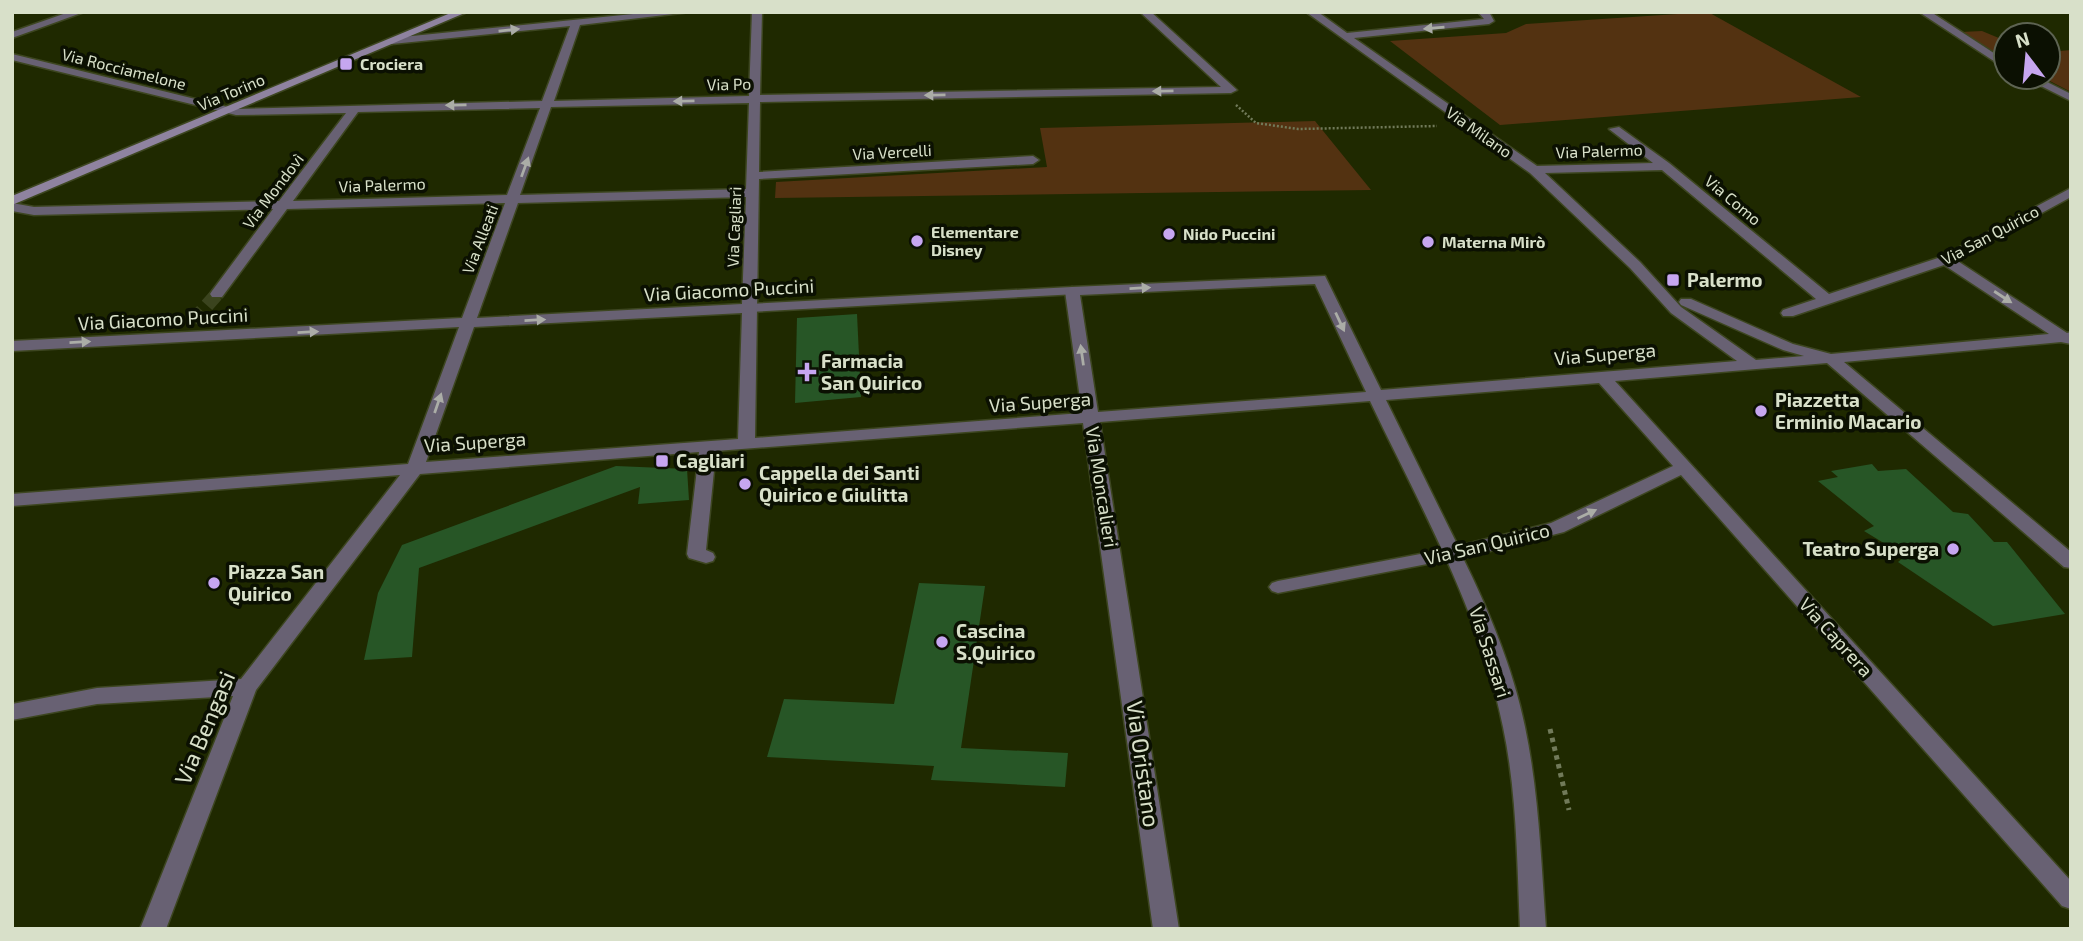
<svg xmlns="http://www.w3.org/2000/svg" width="2083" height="941" font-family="'Exo 2',sans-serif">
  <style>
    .green { fill: #533211 }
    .building { fill: #275626 }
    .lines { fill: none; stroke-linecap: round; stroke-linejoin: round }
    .minor-tunnel { stroke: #3b441e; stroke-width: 14; stroke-dasharray: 14 7; stroke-linecap: butt }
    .service-casing { stroke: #3d4620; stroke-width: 3 }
    .pedestrian-casing { stroke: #3d4620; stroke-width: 3 }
    .minor-casing { stroke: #3d4620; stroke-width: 3 }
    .secondary-casing { stroke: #3d4620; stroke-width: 3 }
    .path-far1 { stroke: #717a59; stroke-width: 2.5; stroke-dasharray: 2 2; stroke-linecap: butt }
    .path { stroke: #717a59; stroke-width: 5; stroke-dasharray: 4.5 4.5; stroke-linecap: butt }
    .service { fill: #686173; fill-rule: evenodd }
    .pedestrian { fill: #686173; fill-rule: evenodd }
    .minor { fill: #686173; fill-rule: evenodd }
    .secondary { fill: #8f83a0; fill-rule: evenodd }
    .oneway { fill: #abada7 }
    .poi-dot { fill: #c6a6f0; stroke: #0b1002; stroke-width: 2.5 }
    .labels { text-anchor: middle; stroke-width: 7; stroke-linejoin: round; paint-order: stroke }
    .far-poi-label { font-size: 16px; font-weight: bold; fill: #d8e0c9; stroke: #0b1002; text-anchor: start }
    .far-street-label { font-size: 16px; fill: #d8e0c9; stroke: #0b1002 }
    .poi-label { font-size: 19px; font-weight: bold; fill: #d8e0c9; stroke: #0b1002; text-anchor: start }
    .street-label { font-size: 19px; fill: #d8e0c9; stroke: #0b1002 }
    .near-street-label { font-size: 23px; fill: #d8e0c9; stroke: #0b1002 }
  </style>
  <rect width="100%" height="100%" fill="#1f2900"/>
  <g class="green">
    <polygon points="1708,12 1861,97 1500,125 1390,41 1506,33 1526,24"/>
    <polygon points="1982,31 2006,41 2006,60 1961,32"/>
    <polygon points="2071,50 2071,92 2042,77 2048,77 2048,52"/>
    <polygon points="1315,121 1371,190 775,198 776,182 1047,167 1040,128"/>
  </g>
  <g class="building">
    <polygon points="857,314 861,397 795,403 797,318"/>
    <polygon points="1872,464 1878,471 1906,469 1953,512 1968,514 1994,542 2007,542 2065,614 1993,626 1898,562 1905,556 1864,531 1874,526 1818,481 1838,477 1831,471"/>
    <polygon points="616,466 687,469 689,500 638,504 640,487 419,568 412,657 364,660 378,593 402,545"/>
    <polygon points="919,583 985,586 961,748 1068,753 1065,787 931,780 934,766 767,757 784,699 894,704"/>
  </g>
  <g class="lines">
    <polyline class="minor-tunnel" points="193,321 217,294"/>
    <g class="service-casing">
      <polygon id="service" points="1452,548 1458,550 1461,554 1458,558 1278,593 1272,591 1269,587 1272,583 1278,581"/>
    </g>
    <g class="pedestrian-casing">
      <polygon id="pedestrian" points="1072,287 1079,291 1077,294 749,312 742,308 749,304"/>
    </g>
    <g class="minor-casing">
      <g id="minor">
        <polygon points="69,12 84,12 12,38 12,32"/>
        <path d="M653,12H690L580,25L554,101L749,96L752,12H762L760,95L1221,87L1140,12H1151L1237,90L1231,93L760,102L759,172L1033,156L1039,160L1033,164L759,179L755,438L1082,413L1065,291L1072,287L1325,276L1381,390L1737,361L1671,313L1630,268L1530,173L1306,12H1318L1347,33L1484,19L1478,12H1489L1494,21L1489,24L1354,38L1537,166L1653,163L1609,129L1619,127L1669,163L1829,294L1941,257L2071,188V197L1956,260L2067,333L2071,332V344L2061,342L1844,362L2071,552V568L2064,567L1827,363L1615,381L2071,881V909L2062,906L1681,475L1564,532L1463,558C1489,611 1513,668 1525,727C1539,794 1541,861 1546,929H1520C1517,861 1517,793 1503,727C1480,611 1420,506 1370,401L1100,422L1179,929H1153L1083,423L716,451L706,550L713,553L715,557L713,561L706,563L689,558L687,554L699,452L420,474L256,690L166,929H140L233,696L97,704L12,720V704L97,688L241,679L400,475L12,506V494L408,464L459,327L12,351V341L462,318L505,203L287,209L222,297H212L210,294L212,291L273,209L34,215L12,211V203L34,207L279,201L346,113L236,115L12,60V54L236,109L542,101L570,26L392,44L387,41L392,38ZM749,103L746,189L520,195L551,107ZM540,108L507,195L293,201L358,112ZM1662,170L1816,299L1783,310L1781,313L1783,316H1793L1944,265L2049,334L1831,354L1793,344L1691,299H1681L1679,302L1681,305L1783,350L1804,356L1756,360L1681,307L1640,262L1545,173ZM746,197L742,304L477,318L518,203ZM1315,284L1366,392L1098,412L1080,295ZM742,313L738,439L426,462L474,327ZM1599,383L1673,466L1551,523L1458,546L1386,400Z"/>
        <polygon points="1919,12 1931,12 2006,61 2006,69"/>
        <polygon points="2023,77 2037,77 2071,94 2071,101"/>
      </g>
    </g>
    <g class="secondary-casing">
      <polygon id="secondary" points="453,12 467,12 12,205 12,196"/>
    </g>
    <polyline class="path-far1" points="1236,105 1256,123 1298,129 1437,126"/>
    <polyline class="path" points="1550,729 1569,810"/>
    <use href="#service" class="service"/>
    <use href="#pedestrian" class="pedestrian"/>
    <use href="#minor" class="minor"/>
    <use href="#secondary" class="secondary"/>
  </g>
  <defs><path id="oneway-solid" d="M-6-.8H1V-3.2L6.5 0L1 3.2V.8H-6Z" transform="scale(1.75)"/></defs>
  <g class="oneway">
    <use href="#oneway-solid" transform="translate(1434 28) rotate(175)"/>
    <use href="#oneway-solid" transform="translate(509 30) rotate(-6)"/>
    <use href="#oneway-solid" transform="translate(1163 91) rotate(179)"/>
    <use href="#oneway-solid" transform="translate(935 95) rotate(179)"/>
    <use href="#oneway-solid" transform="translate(684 101) rotate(179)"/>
    <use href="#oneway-solid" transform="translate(456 105) rotate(179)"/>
    <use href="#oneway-solid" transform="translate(525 167) rotate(-70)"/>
    <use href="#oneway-solid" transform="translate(1140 288) rotate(-3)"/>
    <use href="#oneway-solid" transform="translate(2003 297) rotate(33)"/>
    <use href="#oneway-solid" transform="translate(535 320) rotate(-3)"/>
    <use href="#oneway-solid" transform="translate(1340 322) rotate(65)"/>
    <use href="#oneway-solid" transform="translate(308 332) rotate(-3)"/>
    <use href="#oneway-solid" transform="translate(80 342) rotate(-3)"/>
    <use href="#oneway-solid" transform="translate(1082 355) rotate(-98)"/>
    <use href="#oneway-solid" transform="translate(438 403) rotate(-71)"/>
    <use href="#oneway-solid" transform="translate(1587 514) rotate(-25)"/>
  </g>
  <g class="poi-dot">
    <rect x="339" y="57" width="14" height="14" rx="3.5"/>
    <circle cx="1169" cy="234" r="7"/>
    <circle cx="917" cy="241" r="7"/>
    <circle cx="1428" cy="242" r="7"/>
    <rect x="1666" y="273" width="14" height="14" rx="3.5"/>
    <path d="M803.5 361.5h7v7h7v7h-7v7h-7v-7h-7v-7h7z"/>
    <circle cx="1761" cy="411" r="7"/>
    <rect x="655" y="454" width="14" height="14" rx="3.5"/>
    <circle cx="745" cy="484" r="7"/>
    <circle cx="1953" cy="549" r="7"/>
    <circle cx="214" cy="583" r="7"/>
    <circle cx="942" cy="642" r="7"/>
  </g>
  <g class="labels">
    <g class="far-poi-label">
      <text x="360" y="70">Crociera</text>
      <text x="931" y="238">Elementare<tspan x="931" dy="18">Disney</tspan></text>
      <text x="1183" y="240">Nido Puccini</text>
      <text x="1442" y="248">Materna Mirò</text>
    </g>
    <g class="far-street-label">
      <text transform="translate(124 69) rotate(14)" y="6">Via Rocciamelone</text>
      <text transform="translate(729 84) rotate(-1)" y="6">Via Po</text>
      <text transform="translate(231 92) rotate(-23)" y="6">Via Torino</text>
      <text transform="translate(1479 132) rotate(35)" y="6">Via Milano</text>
      <text transform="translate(1599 151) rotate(-2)" y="6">Via Palermo</text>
      <text transform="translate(892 152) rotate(-3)" y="6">Via Vercelli</text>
      <text transform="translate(382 185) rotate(-2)" y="6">Via Palermo</text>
      <text transform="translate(273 191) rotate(-53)" y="6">Via Mondovì</text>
      <text transform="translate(1733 200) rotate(40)" y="6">Via Como</text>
      <text transform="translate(734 227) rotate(-88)" y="6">Via Cagliari</text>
      <text transform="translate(1990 235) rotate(-28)" y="6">Via San Quirico</text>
      <text transform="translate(480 239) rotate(-69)" y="6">Via Alleati</text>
    </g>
    <g class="poi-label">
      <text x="1687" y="287">Palermo</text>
      <text x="821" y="368">Farmacia<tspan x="821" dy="22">San Quirico</tspan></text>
      <text x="1775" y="407">Piazzetta<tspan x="1775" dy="22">Erminio Macario</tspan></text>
      <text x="676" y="468">Cagliari</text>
      <text x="759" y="480">Cappella dei Santi<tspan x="759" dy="22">Quirico e Giulitta</tspan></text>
      <text x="1939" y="556" text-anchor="end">Teatro Superga</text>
      <text x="228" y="579">Piazza San<tspan x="228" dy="22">Quirico</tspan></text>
      <text x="956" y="638">Cascina<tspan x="956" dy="22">S.Quirico</tspan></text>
    </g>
    <g class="street-label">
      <text transform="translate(729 290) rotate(-3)" y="7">Via Giacomo Puccini</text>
      <text transform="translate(163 319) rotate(-3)" y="7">Via Giacomo Puccini</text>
      <text transform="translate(1605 354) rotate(-5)" y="7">Via Superga</text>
      <text transform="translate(1040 402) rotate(-4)" y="7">Via Superga</text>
      <text transform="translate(475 442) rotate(-4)" y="7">Via Superga</text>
      <text transform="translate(1102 487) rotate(81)" y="7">Via Moncalieri</text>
      <text transform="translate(1487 544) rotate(-13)" y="7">Via San Quirico</text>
      <text transform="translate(1836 637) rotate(48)" y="7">Via Caprera</text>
      <text transform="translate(1490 652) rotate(72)" y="7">Via Sassari</text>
    </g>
    <g class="near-street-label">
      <text transform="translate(205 728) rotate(-67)" y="8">Via Bengasi</text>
      <text transform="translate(1143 764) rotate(82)" y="8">Via Oristano</text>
    </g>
  </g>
  <rect width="2083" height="941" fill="none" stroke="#d8e0c9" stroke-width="28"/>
  <g transform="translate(2027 56) rotate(344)"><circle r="33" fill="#0b1002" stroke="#5d6352" stroke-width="2"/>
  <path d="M0-5L12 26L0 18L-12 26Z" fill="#c6a6f0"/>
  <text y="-10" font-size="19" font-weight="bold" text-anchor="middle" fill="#d8e0c9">N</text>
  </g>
</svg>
